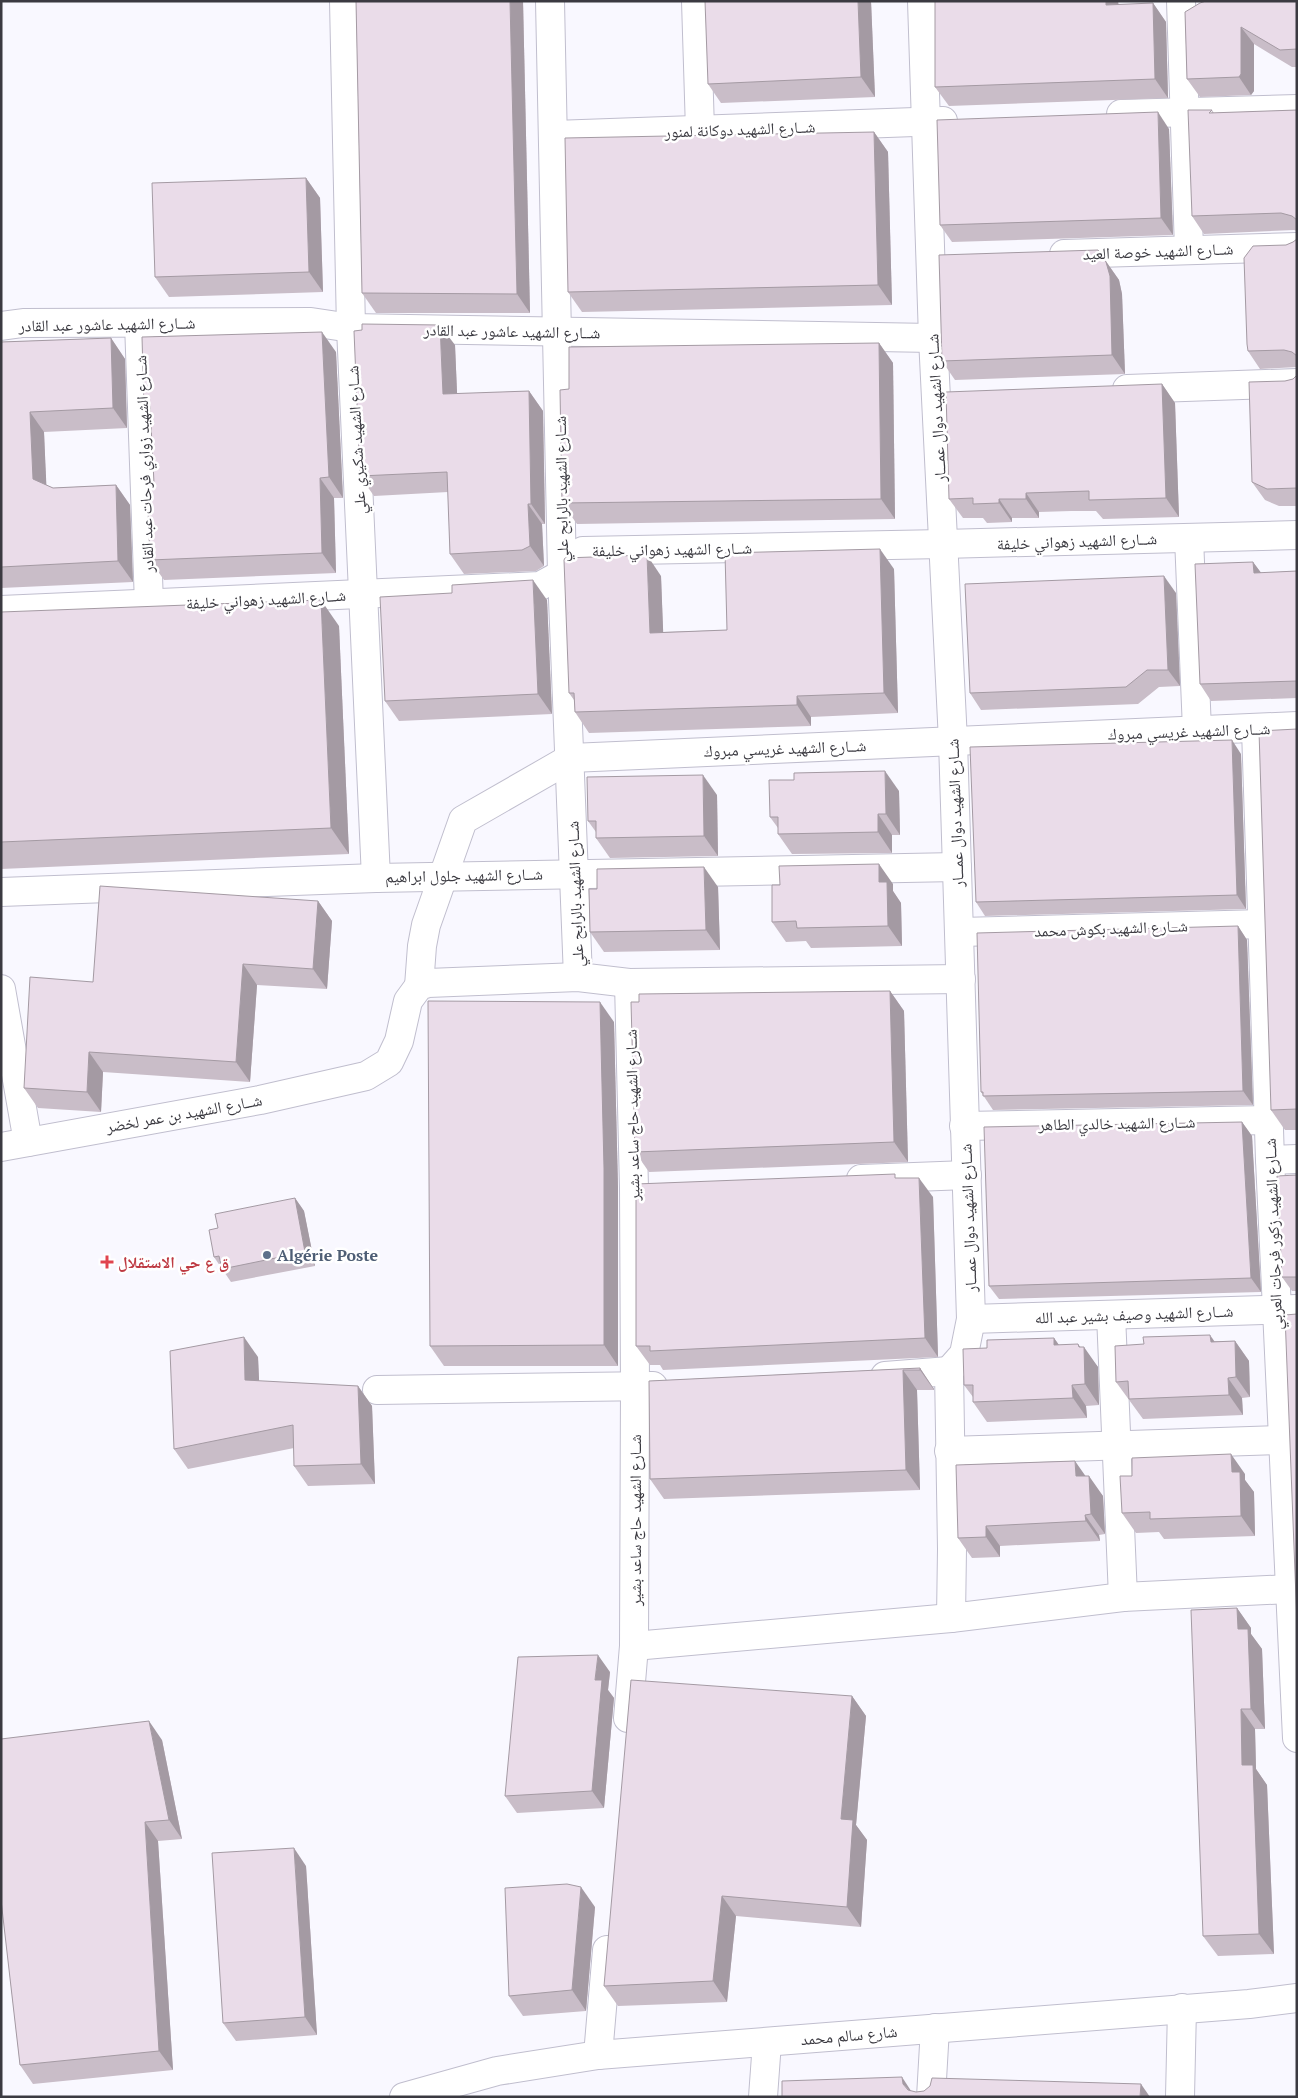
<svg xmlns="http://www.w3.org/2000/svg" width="1298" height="2098" font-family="'PT Serif','Noto Naskh Arabic',serif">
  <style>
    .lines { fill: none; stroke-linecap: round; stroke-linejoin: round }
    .minor-casing { stroke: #c0bece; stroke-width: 30 }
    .minor { stroke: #fff; stroke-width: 28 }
    .wall { fill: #c9bdc8 }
    .shaded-wall { fill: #a49aa3 }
    .building { fill: #eadce9; stroke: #a49aa3 }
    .service-dot { fill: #5c6f8a; stroke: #fff; stroke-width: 2 }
    .health-dot { fill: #e0444e; stroke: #fff; stroke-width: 2 }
    .labels { text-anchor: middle; stroke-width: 5; stroke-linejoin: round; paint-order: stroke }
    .street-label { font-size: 16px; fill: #3b3a41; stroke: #fff }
    .service-label { font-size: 16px; font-weight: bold; fill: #4e5e75; stroke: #fff; text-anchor: start }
    .health-label { font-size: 16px; font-weight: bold; fill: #be3a42; stroke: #fff; text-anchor: start }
  </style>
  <rect width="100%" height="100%" fill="#f9f8ff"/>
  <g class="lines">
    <g class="minor-casing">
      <g id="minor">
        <polyline points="344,1 351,328 376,878"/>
        <polyline points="550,1 562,574 578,977"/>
        <polyline points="696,1 700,130"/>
        <polyline points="922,1 933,338 953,741 971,1319 964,1354 949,1371 952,1549 951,1618"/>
        <polyline points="1181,1 1189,250"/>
        <polyline points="1121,114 1297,109"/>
        <polyline points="554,135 943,121"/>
        <polyline points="1064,254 1297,247"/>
        <polyline points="139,323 149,604"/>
        <polyline points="1,326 23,323 311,322 351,328 933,338"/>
        <polyline points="1127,389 1297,383"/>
        <polyline points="1189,538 1197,730"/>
        <polyline points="1,610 540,586 562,574 583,551 943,544 1297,535"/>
        <polyline points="1256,729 1270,1160 1297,1738"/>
        <polyline points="1,892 376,878 957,867"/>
        <polyline points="960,932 1263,924"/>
        <polyline points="419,986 422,946 426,925 463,820 571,758 1297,726"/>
        <polyline points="1,989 28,1142"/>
        <polyline points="964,1126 1269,1120"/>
        <polyline points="1,1147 260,1100 366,1076 389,1062 399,1041 408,1001 419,986 428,983 578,977 629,983 961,979"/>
        <polyline points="1270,1160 1297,1159"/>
        <polyline points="861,1179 967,1175"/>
        <polyline points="1111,1315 1123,1597"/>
        <polyline points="971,1319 1297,1309"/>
        <polyline points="885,1376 949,1371"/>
        <polyline points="377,1390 653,1386"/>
        <polyline points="949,1451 1282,1440"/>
        <polyline points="634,1646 951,1618 1123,1597 1289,1589"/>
        <polyline points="628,1718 634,1646 635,1387 634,1188 629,983"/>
        <polyline points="598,2055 607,1950"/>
        <polyline points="404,2097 497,2071 598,2055 1249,2004 1297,1998"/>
        <polyline points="763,2097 767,2042"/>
        <polyline points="931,2097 935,2028"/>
        <polyline points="1180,2097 1182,2008"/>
      </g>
    </g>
    <use href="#minor" class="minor"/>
  </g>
  <g class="wall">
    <polygon points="356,1 523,1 530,313 376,313 362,293"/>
    <polygon points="871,1 875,97 721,103 708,84"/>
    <polygon points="935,1 1118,1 1119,5 1153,3 1166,22 1168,98 949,106 935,87"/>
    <polygon points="1297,1 1297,67 1292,67 1254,44 1254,91 1251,95 1200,97 1187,79 1185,12"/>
    <polygon points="1212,110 1214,113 1297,110 1297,231 1294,230 1204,234 1192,216"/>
    <polygon points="1169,129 1173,235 952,242 940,225"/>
    <polygon points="874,132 888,152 892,305 582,312 568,292"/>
    <polygon points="306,178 320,198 323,292 169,297 155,277"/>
    <polygon points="1297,239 1297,367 1260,369 1248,351 1286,245 1293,242"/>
    <polygon points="1098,250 1119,280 1122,294 1125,374 955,380 942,361"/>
    <polygon points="111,338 125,359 127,428 44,432 46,485 53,488 116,485 130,505 133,582 1,588 1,342"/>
    <polygon points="879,343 893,363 895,519 577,524 562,503 569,389"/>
    <polygon points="455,345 457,394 529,391 543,411 545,524 542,524 544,566 536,571 464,574 450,554 448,492 374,496 360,476"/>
    <polygon points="336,352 343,498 334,498 336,573 164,580 150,560 154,483 151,416 144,407"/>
    <polygon points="1297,375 1297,506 1279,506 1265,500 1252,482 1285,381 1293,379"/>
    <polygon points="1162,384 1175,403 1179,517 1103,519 1096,511 1071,511 1039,512 1039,518 1012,518 1012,522 987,523 983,518 963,518 949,499"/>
    <polygon points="1253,562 1261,573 1297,571 1297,698 1211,701 1200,684"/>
    <polygon points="894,569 898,713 811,717 811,726 589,733 575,712 574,700 569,693 661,576 663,632 727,630"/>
    <polygon points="1176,593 1180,686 1159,687 1138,704 981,710 970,693"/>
    <polygon points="547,600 552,714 399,721 385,701"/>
    <polygon points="1,612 339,626 349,854 1,869"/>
    <polygon points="1297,729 1297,1130 1285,1130 1271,1110"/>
    <polygon points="1241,754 1246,909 985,916 976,902"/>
    <polygon points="794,780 899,791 900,835 892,835 892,853 792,854 778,834 778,828 770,817"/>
    <polygon points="717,795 718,856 610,858 596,838 596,832 588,821"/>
    <polygon points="893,884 893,891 901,903 902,946 811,948 806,941 786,942 772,922"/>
    <polygon points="718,887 720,950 604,952 590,932"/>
    <polygon points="318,901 332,921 327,989 257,985 250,1082 103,1072 101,1112 38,1108 24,1088 93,982"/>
    <polygon points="1238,926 1247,940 1253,1105 993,1110 981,1092"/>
    <polygon points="890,991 904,1011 908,1162 649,1172 635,1152 639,1002"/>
    <polygon points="614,1022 618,1188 618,1366 444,1366 430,1346"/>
    <polygon points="1242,1122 1252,1136 1261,1292 999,1299 989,1286"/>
    <polygon points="1297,1175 1297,1291 1292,1291 1282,1277"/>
    <polygon points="898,1178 933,1197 938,1357 663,1370 660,1365 650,1365 636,1346"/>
    <polygon points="295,1198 304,1211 315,1266 231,1282 214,1257 218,1228"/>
    <polygon points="1054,1338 1059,1345 1081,1347 1098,1367 1099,1405 1086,1406 1087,1418 987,1422 973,1402 973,1397 964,1385 987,1348"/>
    <polygon points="1215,1341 1235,1341 1249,1361 1250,1397 1242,1398 1243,1415 1143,1419 1116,1382"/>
    <polygon points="258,1357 259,1381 358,1386 372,1406 375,1484 308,1486 294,1466 294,1448 188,1469 174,1449"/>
    <polygon points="920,1368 934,1389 934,1390 917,1390 920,1490 664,1499 650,1479 649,1381"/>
    <polygon points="1245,1474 1245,1480 1254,1492 1255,1536 1164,1539 1159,1532 1136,1533 1122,1513"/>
    <polygon points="1086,1476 1103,1496 1105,1534 1099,1535 1100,1541 1000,1546 1000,1557 972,1558 958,1538"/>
    <polygon points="1237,1608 1251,1628 1251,1634 1262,1649 1265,1729 1255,1729 1256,1769 1267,1785 1274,1954 1218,1956 1203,1936"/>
    <polygon points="610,1672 608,1690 614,1698 604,1808 517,1813 505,1796"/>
    <polygon points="852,1696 866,1716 856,1825 867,1840 861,1927 736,1916 727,2002 618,2006 604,1986"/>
    <polygon points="1,1739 162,1740 182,1839 158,1841 173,2070 33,2084 20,2065 2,1907 1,1907"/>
    <polygon points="306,1866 317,2035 236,2041 223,2023"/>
    <polygon points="595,1907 586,2011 523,2016 509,1996"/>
  </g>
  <g class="shaded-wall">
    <polygon points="510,1 523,1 530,313 517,294"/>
    <polygon points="858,1 871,1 875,97 861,77"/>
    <polygon points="1106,1 1118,1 1119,24 1106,5"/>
    <polygon points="1153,3 1166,22 1168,98 1155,79"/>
    <polygon points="1241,27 1254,44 1254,91 1251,95 1239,77"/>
    <polygon points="1158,112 1169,129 1173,235 1161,218"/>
    <polygon points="874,132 888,152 892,305 878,285"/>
    <polygon points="306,178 320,198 323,292 309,272"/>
    <polygon points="1098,250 1119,280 1122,294 1125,374 1112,355"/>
    <polygon points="440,325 455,345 458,415 443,394"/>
    <polygon points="322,332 336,352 343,498 329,477"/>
    <polygon points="111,338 125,359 127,428 113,408"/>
    <polygon points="879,343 893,363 895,519 881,499"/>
    <polygon points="1162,384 1175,403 1179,517 1166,498"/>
    <polygon points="529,391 543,411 545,524 531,504"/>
    <polygon points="30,412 44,432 47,499 33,479"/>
    <polygon points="320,478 334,498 336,573 322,553"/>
    <polygon points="116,485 130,505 133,582 118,561"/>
    <polygon points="1026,493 1039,512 1039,518 1026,499"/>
    <polygon points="999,499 1012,518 1012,522 999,503"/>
    <polygon points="528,504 542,524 544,566 530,546"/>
    <polygon points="880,549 894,569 898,713 884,693"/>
    <polygon points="647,555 661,576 664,653 650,633"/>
    <polygon points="1253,562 1265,578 1254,573"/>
    <polygon points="1164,576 1176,593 1180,686 1168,670"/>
    <polygon points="533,580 547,600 552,714 538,694"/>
    <polygon points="321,600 339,626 349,854 331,828"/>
    <polygon points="797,696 811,717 811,726 797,705"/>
    <polygon points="1232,740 1241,754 1246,909 1237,895"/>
    <polygon points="885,771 899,791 900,835 886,814"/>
    <polygon points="703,775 717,795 718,856 704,836"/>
    <polygon points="878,814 892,835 892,853 878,832"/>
    <polygon points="879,864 893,884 893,891 901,903 902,946 888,926 879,882"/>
    <polygon points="704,867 718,887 720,950 706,930"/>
    <polygon points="318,901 332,921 327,989 313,969"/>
    <polygon points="1238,926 1247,940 1253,1105 1243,1091"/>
    <polygon points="243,964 257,985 250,1082 236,1062"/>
    <polygon points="890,991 904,1011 908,1162 894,1142"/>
    <polygon points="600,1002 614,1022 618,1188 618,1366 604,1345"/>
    <polygon points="89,1052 103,1072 101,1112 87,1092"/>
    <polygon points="1242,1122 1252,1136 1261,1292 1251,1278"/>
    <polygon points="919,1178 933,1197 938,1357 925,1338"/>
    <polygon points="295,1198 304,1211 315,1266 305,1252"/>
    <polygon points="1210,1335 1224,1355 1211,1342"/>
    <polygon points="244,1337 258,1357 260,1400 245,1380"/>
    <polygon points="1054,1338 1068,1358 1054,1345"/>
    <polygon points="1235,1341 1249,1361 1250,1397 1236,1377"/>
    <polygon points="1078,1344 1084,1352 1084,1347 1098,1367 1099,1405 1085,1384"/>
    <polygon points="920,1368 934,1389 934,1390 920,1370"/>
    <polygon points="903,1370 917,1390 920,1490 906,1470"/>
    <polygon points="1228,1378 1242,1398 1243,1415 1229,1395"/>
    <polygon points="1072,1385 1086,1406 1087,1418 1073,1398"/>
    <polygon points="358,1386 372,1406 375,1484 361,1464"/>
    <polygon points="1231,1454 1245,1474 1245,1480 1254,1492 1255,1536 1241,1516 1232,1472"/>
    <polygon points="1075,1461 1089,1481 1089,1476 1103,1496 1105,1534 1091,1514 1076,1476"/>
    <polygon points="1085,1515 1099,1535 1100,1541 1086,1521"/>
    <polygon points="986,1526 1000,1546 1000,1557 986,1537"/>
    <polygon points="1237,1608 1251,1628 1251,1634 1262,1649 1265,1729 1251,1709 1238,1629"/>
    <polygon points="598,1655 610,1672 608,1690 614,1698 604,1808 592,1791 595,1680"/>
    <polygon points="852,1696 866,1716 856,1825 867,1840 861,1927 847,1907 841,1819"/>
    <polygon points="1241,1709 1255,1729 1256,1769 1267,1785 1274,1954 1259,1934 1242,1765"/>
    <polygon points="149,1721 162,1740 182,1839 169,1820"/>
    <polygon points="145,1822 158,1841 173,2070 159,2051"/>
    <polygon points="294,1848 306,1866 317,2035 305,2017"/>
    <polygon points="581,1887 595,1907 586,2011 572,1990"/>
    <polygon points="722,1896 736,1916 727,2002 713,1981"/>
    <polygon points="902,2077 915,2097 903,2084"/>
    <polygon points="1141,2084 1150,2097 1140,2097"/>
  </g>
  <g class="building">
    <polygon points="356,1 510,1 517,294 362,293"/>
    <polygon points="705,1 858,1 861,77 708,84"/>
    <polygon points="935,1 1106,1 1106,5 1153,3 1155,79 935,87"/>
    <polygon points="1206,1 1297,1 1297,49 1280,50 1241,27 1241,74 1239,77 1187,79 1185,12 1200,3"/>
    <polygon points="1188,110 1212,110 1209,113 1297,110 1297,220 1292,216 1281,213 1192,216"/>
    <polygon points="1158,112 1161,218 940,225 937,120"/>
    <polygon points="874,132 878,285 568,292 565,138"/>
    <polygon points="306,178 309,272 155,277 152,183"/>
    <polygon points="1297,239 1297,356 1292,352 1284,350 1248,351 1247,344 1244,258 1253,246 1286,245 1293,242"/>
    <polygon points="1098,250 1106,262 1110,276 1112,355 942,361 939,255"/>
    <polygon points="362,324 440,325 443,394 529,391 531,504 528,504 530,546 522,550 450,554 447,472 360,476 354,331 362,330"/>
    <polygon points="322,332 329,477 320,478 322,553 150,560 147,484 154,483 150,406 144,407 142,337"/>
    <polygon points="111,338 113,408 30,412 33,479 53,488 116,485 118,561 1,567 1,342"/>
    <polygon points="879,343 881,499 562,503 560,390 569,389 569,347"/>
    <polygon points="1297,375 1297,488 1267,489 1252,482 1249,382 1285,381 1293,379"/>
    <polygon points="1162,384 1166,498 1089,500 1089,491 1026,493 1026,499 999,499 999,503 973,504 973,498 949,499 946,392"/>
    <polygon points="880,549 884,693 797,696 797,705 575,712 574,693 569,693 564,560 565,558 647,555 650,633 727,630 725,553"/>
    <polygon points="1253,562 1254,573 1297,571 1297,681 1200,684 1195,564"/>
    <polygon points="1164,576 1168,670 1147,670 1126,687 970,693 965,584"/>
    <polygon points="533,580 538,694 385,701 380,597 452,593 452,585"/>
    <polygon points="321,600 331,828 1,842 1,612"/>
    <polygon points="1297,729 1297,1109 1271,1110 1259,731"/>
    <polygon points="1232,740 1237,895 976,902 970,747"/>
    <polygon points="885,771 886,814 878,814 878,832 778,834 778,817 770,817 769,780 794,780 794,773"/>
    <polygon points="703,775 704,836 596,838 596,821 588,821 587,777"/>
    <polygon points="879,864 879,882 887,882 888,926 797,928 796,921 772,922 772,885 780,885 779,866"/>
    <polygon points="704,867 706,930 590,932 589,889 597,889 597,869"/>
    <polygon points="100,886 318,901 313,969 243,964 236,1062 89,1052 87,1092 24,1088 30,977 93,982"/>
    <polygon points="1238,926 1243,1091 983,1096 983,1092 981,1092 977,933"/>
    <polygon points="890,991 894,1142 635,1152 631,1002 639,1002 639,994"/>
    <polygon points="428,1001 600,1002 604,1168 604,1345 430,1346"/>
    <polygon points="1242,1122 1251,1278 989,1286 984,1127"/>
    <polygon points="895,1174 895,1178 919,1178 925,1338 650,1351 650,1346 636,1346 636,1184"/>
    <polygon points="1297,1175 1297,1277 1282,1277 1277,1176"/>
    <polygon points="295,1198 305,1252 222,1269 219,1256 214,1257 209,1230 218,1228 215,1214"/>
    <polygon points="1297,1314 1297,1624 1285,1315"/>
    <polygon points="1210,1335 1211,1342 1235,1341 1236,1377 1228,1378 1229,1395 1129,1399 1128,1381 1116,1382 1115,1346 1144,1344 1143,1337"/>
    <polygon points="244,1337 245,1380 358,1386 361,1464 294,1466 293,1425 174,1449 170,1351"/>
    <polygon points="1054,1338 1054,1345 1078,1344 1079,1347 1084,1347 1085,1384 1072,1385 1073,1398 973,1402 973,1385 964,1385 963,1349 987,1348 987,1340"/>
    <polygon points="920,1368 920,1370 903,1370 906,1470 650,1479 649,1381"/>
    <polygon points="1231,1454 1232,1472 1240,1472 1241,1516 1150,1519 1150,1512 1122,1513 1120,1476 1132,1476 1132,1458"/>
    <polygon points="1075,1461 1076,1476 1089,1476 1091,1514 1085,1515 1086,1521 986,1526 986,1537 958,1538 956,1465"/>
    <polygon points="1237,1608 1238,1629 1248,1629 1251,1709 1241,1709 1242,1765 1253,1765 1259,1934 1203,1936 1191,1610"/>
    <polygon points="598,1655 595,1680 602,1680 592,1791 505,1796 518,1657"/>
    <polygon points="631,1680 852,1696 841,1819 853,1820 847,1907 722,1896 713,1981 604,1986"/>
    <polygon points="149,1721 169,1820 145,1822 159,2051 20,2065 1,1900 1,1739"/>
    <polygon points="294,1848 305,2017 223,2023 212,1853"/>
    <polygon points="567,1884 581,1887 572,1990 509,1996 505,1888"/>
    <polygon points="902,2077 903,2084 908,2090 916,2092 924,2091 930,2086 932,2078 1141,2084 1140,2097 782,2097 782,2081"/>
  </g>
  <circle class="service-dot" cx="267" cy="1255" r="5"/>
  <path class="health-dot" d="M104.5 1254.5h5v5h5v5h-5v5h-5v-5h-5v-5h5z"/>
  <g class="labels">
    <g class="street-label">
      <text transform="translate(740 129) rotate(-2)" y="6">شــارع الشهيد دوكانة لمنور</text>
      <text transform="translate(1158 251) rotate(-2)" y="6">شــارع الشهيد خوصة العيد</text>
      <text transform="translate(107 324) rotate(-1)" y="6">شــارع الشهيد عاشور عبد القادر</text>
      <text transform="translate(512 331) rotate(1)" y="6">شــارع الشهيد عاشور عبد القادر</text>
      <text transform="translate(936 408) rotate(-93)" y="6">شــارع الشهيد دوال عمـــار</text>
      <text transform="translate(356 440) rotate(-93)" y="6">شــارع الشهيد شكيري علي</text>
      <text transform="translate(144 464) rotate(-92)" y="6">شــارع الشهيد زواري فرحات عبد القادر</text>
      <text transform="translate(561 489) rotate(-91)" y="6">شــارع الشهيد بالرابح علي</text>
      <text transform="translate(1077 541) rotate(-2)" y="6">شــارع الشهيد زهواني خليفة</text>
      <text transform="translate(672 549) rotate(-1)" y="6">شــارع الشهيد زهواني خليفة</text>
      <text transform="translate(266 599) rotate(-3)" y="6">شــارع الشهيد زهواني خليفة</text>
      <text transform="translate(1189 731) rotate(-2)" y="6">شــارع الشهيد غريسي مبروك</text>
      <text transform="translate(785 748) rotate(-2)" y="6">شــارع الشهيد غريسي مبروك</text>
      <text transform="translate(955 813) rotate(-92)" y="6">شــارع الشهيد دوال عمـــار</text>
      <text transform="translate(464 875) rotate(-1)" y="6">شــارع الشهيد جلول ابراهيم</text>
      <text transform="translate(575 894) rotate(-92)" y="6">شــارع الشهيد بالرابح علي</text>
      <text transform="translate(1111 928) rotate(-2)" y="6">شــارع الشهيد بكوش محمد</text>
      <text transform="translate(184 1113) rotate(-10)" y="6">شــارع الشهيد بن عمر لخضر</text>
      <text transform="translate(632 1115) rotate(-91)" y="6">شــارع الشهيد حاج ساعد بشير</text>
      <text transform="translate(1117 1123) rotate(-1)" y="6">شــارع الشهيد خالدي الطاهر</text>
      <text transform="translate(968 1218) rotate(-92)" y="6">شــارع الشهيد دوال عمـــار</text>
      <text transform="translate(1273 1234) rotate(-92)" y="6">شــارع الشهيد زكور فرحات العربي</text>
      <text transform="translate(1134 1314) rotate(-2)" y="6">شــارع الشهيد وصيف بشير عبد الله</text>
      <text transform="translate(635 1520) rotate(-90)" y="6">شــارع الشهيد حاج ساعد بشير</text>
      <text transform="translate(849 2035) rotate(-5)" y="6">شارع سالم محمد</text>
    </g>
    <g class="service-label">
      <text x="277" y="1261">Algérie Poste</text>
    </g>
    <g class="health-label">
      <text x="118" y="1268">ق ع حي الاستقلال</text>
    </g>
  </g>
  <rect width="1298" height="2098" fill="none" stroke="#3b3a41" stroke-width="5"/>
</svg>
